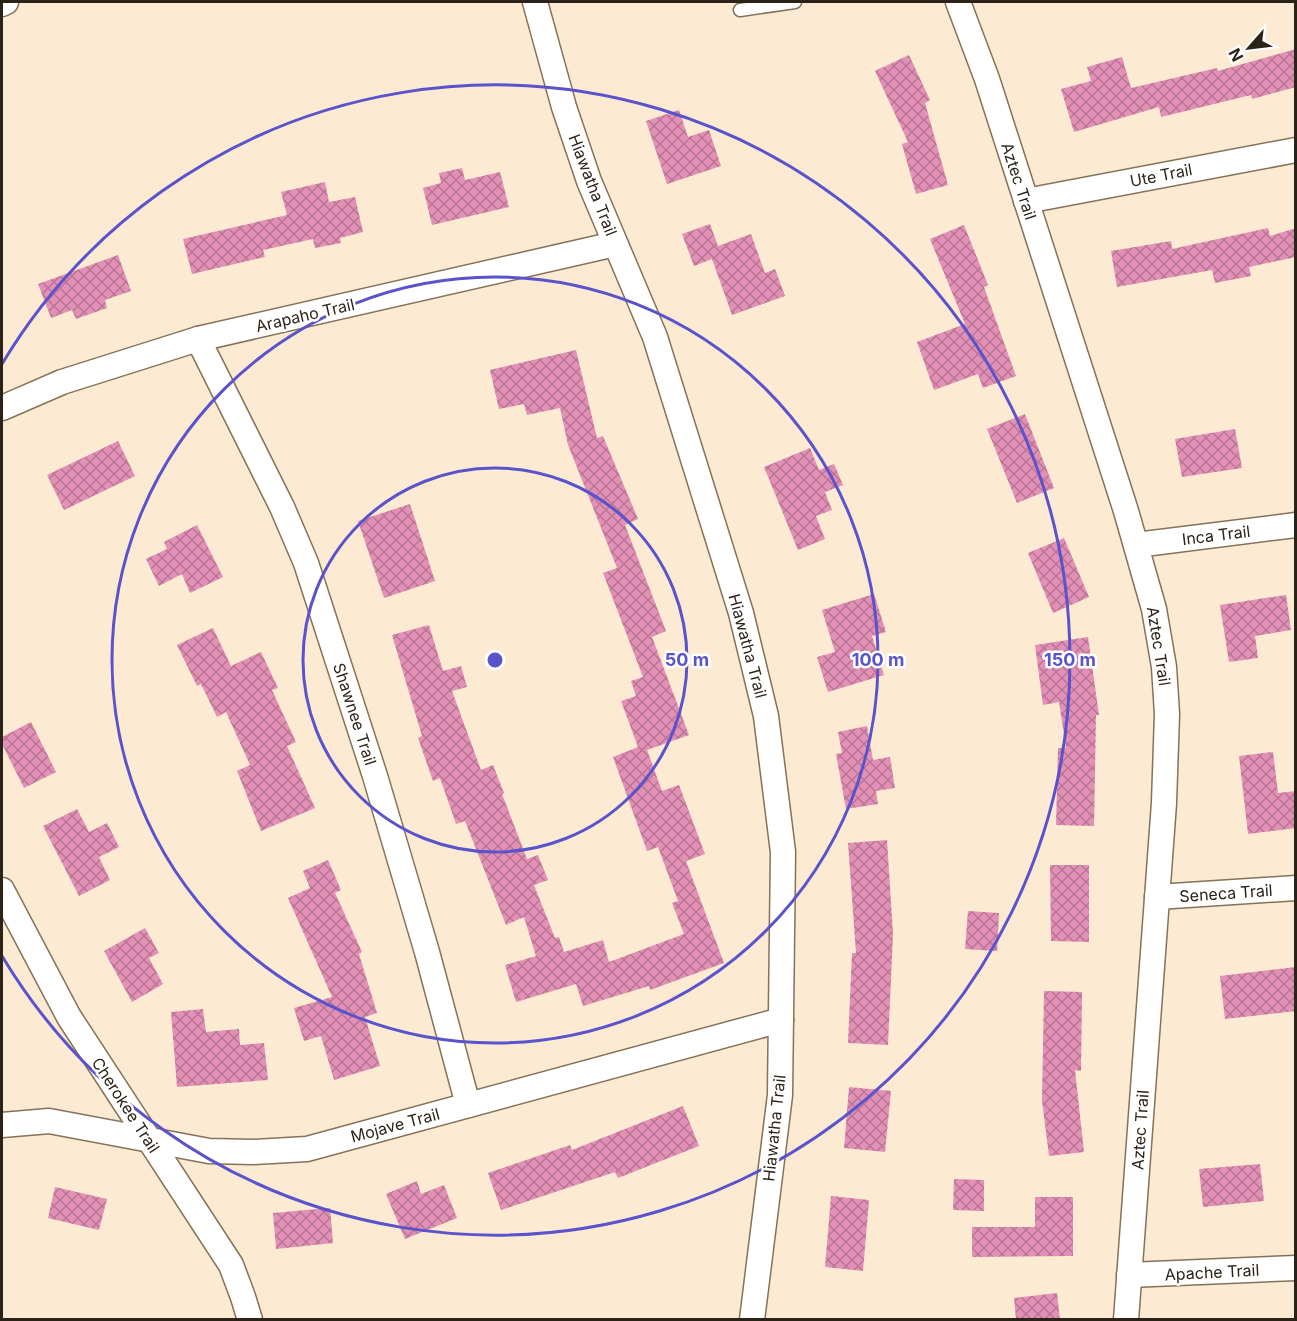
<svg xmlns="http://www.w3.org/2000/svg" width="1297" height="1321" font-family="Inter,sans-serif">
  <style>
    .building { fill: url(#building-cross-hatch) }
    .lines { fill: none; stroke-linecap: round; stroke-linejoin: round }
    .service-casing { stroke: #857258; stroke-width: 15 }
    .minor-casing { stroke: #857258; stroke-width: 27 }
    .service { stroke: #fff; stroke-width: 12 }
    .minor { stroke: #fff; stroke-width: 24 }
    .ring { fill: none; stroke: #5a53cb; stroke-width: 3 }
    .labels { text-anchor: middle; stroke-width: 5; stroke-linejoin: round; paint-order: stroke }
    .street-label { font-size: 16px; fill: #2b2318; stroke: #fff }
    .centre { fill: #5a53cb; stroke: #fff; stroke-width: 3 }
    .ring-label { font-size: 18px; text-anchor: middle; font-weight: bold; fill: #5a53cb; stroke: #fff; stroke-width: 5; stroke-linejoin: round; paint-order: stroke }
  </style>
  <defs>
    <pattern id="building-cross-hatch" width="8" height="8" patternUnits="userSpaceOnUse" patternTransform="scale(1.5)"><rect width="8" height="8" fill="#e390b7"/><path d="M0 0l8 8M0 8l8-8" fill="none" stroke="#b87594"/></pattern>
  </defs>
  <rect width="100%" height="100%" fill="#fcead3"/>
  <g class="building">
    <polygon points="1296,49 1296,87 1252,99 1251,95 1161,117 1159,107 1074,132 1061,89 1091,81 1087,67 1122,57 1131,88 1217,68 1218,71"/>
    <polygon points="909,55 930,100 925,103 948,185 916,194 902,144 908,142 875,71"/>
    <polygon points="679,110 688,137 709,130 721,166 667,184 646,121"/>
    <polygon points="462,168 465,180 500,172 509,207 432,225 423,188 441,183 439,173"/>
    <polygon points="325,182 329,202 355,197 363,232 340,238 341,243 315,248 313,239 263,250 265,257 192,274 183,239 287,215 281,192"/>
    <polygon points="710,224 718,246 751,234 765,273 775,269 785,296 732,315 712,259 694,266 682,234"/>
    <polygon points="964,225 988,285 984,287 1016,376 983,388 978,374 934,390 917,342 965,324 930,239"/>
    <polygon points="1268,228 1270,236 1296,228 1296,257 1249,267 1251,276 1215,283 1212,270 1117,287 1111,251 1171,241 1172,249"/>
    <polygon points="118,255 131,291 105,300 107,308 76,319 72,310 51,318 38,284"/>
    <polygon points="576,350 597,438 603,436 638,519 625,525 666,631 652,637 689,735 647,750 662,791 679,785 705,854 686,861 724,963 650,990 649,986 583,1006 576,984 516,1002 505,965 536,956 524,917 506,925 465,821 456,824 440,778 433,781 418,738 422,736 392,635 429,625 443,671 461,666 467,687 452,691 481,770 493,765 504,793 502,794 527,859 538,855 548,880 534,885 555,938 559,937 564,952 603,940 609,962 684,934 672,903 678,901 658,847 647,851 613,757 638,747 621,701 636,696 631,681 643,677 603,573 617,568 568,445 560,408 527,415 524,404 499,409 490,370"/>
    <polygon points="1025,414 1054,488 1017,503 987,429"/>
    <polygon points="1235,429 1242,468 1182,477 1175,439"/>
    <polygon points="118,441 135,476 64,510 47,475"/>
    <polygon points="810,448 819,470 834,464 843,485 825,492 832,510 816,516 825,539 798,550 764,467"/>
    <polygon points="410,504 435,581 384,598 358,521"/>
    <polygon points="197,525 223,577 190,593 182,574 159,586 146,559 167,549 164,542"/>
    <polygon points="1064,538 1089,597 1053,613 1028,553"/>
    <polygon points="874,594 886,632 872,636 884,675 828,692 817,657 835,652 822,610"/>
    <polygon points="1286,595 1291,630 1255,636 1258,658 1229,662 1220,605"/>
    <polygon points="213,628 231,666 261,652 278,688 272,690 296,742 287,746 315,808 261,831 237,771 250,765 226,712 217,717 201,684 197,686 177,645"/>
    <polygon points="1088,637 1099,715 1096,715 1094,826 1056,825 1058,748 1066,748 1059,702 1043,705 1035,645"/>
    <polygon points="31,722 56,772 24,788 2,744 2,737"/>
    <polygon points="867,726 873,760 890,757 895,788 876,791 878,804 846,809 836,754 842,753 838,732"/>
    <polygon points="1273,752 1278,793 1296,791 1296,828 1248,834 1239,756"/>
    <polygon points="77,809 89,832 107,823 119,847 99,857 110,880 79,896 43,826"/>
    <polygon points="887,840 893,934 888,1045 848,1043 852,953 856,953 848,843"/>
    <polygon points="328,860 341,890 335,893 362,952 359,954 377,1013 365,1017 380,1066 334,1080 321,1036 304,1041 294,1008 332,997 288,898 310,888 303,871"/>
    <polygon points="1050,865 1089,865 1089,942 1051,941"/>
    <polygon points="968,911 999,913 997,951 965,949"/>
    <polygon points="145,928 159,953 149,958 163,984 132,1002 104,951"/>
    <polygon points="1296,967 1296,1011 1225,1019 1220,976"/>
    <polygon points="1044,991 1082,992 1081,1071 1075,1070 1084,1152 1049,1156 1042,1101"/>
    <polygon points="203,1009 206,1032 239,1029 240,1045 264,1043 268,1080 177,1087 171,1012"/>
    <polygon points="849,1087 891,1091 885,1152 844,1148"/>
    <polygon points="683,1106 699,1146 618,1178 615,1172 501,1210 488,1173 570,1145 572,1150"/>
    <polygon points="1260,1164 1264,1201 1203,1207 1199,1169"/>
    <polygon points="954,1179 984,1180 984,1211 953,1210"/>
    <polygon points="417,1181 421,1194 444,1185 457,1218 405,1239 386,1194"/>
    <polygon points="55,1187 107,1199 99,1230 48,1218"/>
    <polygon points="831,1196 869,1200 863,1271 825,1267"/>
    <polygon points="1035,1197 1073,1197 1073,1256 972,1257 972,1227 1035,1227"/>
    <polygon points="330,1208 333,1243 276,1249 273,1213"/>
    <polygon points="1057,1293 1060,1320 1016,1320 1014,1298"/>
  </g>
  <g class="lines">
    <g class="service-casing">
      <polyline id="service" points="740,10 795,2"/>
    </g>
    <g class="minor-casing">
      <g id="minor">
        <polyline points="535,2 564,107 589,181 655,337 741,613 766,716 783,852 780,1095 752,1320"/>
        <polyline points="958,2 987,79 1126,511 1154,609 1164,667 1167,714 1164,803 1126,1320"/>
        <polyline points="2,4 6,2"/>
        <polyline points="1026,201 1296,150"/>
        <polyline points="198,339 282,507 306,563 375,776 427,952 468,1105"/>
        <polyline points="2,408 62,382 198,339 615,244"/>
        <polyline points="1136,545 1296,525"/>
        <polyline points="2,890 69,1017 231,1265 243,1297 250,1320"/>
        <polyline points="1157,897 1296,888"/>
        <polyline points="2,1125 49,1121 209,1151 253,1152 307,1149 781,1020"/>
        <polyline points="1129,1275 1296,1268"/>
      </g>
    </g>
    <use href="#service" class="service"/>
    <use href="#minor" class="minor"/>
  </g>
  <g class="ring">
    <circle cx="495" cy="660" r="192"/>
    <circle cx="495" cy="660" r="383"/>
    <path d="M2 364A575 575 0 1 1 2 956"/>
  </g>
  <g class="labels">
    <g class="street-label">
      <text transform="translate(1161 175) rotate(-11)" y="6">Ute Trail</text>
      <text transform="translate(1019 181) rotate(72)" y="6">Aztec Trail</text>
      <text transform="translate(593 185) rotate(69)" y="6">Hiawatha Trail</text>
      <text transform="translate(305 315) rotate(-13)" y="6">Arapaho Trail</text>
      <text transform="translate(1216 535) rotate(-7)" y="6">Inca Trail</text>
      <text transform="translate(748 646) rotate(75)" y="6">Hiawatha Trail</text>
      <text transform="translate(1159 646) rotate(81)" y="6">Aztec Trail</text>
      <text transform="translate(355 714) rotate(72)" y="6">Shawnee Trail</text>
      <text transform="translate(1226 893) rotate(-4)" y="6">Seneca Trail</text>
      <text transform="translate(126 1105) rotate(57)" y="6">Cherokee Trail</text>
      <text transform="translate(395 1125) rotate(-15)" y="6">Mojave Trail</text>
      <text transform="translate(774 1128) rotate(-84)" y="6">Hiawatha Trail</text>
      <text transform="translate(1140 1130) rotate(-86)" y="6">Aztec Trail</text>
      <text transform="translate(1212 1272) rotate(-3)" y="6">Apache Trail</text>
    </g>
  </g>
  <circle cx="495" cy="660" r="9" class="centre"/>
  <g class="ring-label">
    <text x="687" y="666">50 m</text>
    <text x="878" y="666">100 m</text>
    <text x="1070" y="666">150 m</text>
  </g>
  <rect width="1297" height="1321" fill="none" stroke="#2b2318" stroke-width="6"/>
  <g transform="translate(1249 48) rotate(242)" stroke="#ffffff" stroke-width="4.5" paint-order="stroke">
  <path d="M0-4.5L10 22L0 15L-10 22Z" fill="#2b2318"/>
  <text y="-9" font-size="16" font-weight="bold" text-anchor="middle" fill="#2b2318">N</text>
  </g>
</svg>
